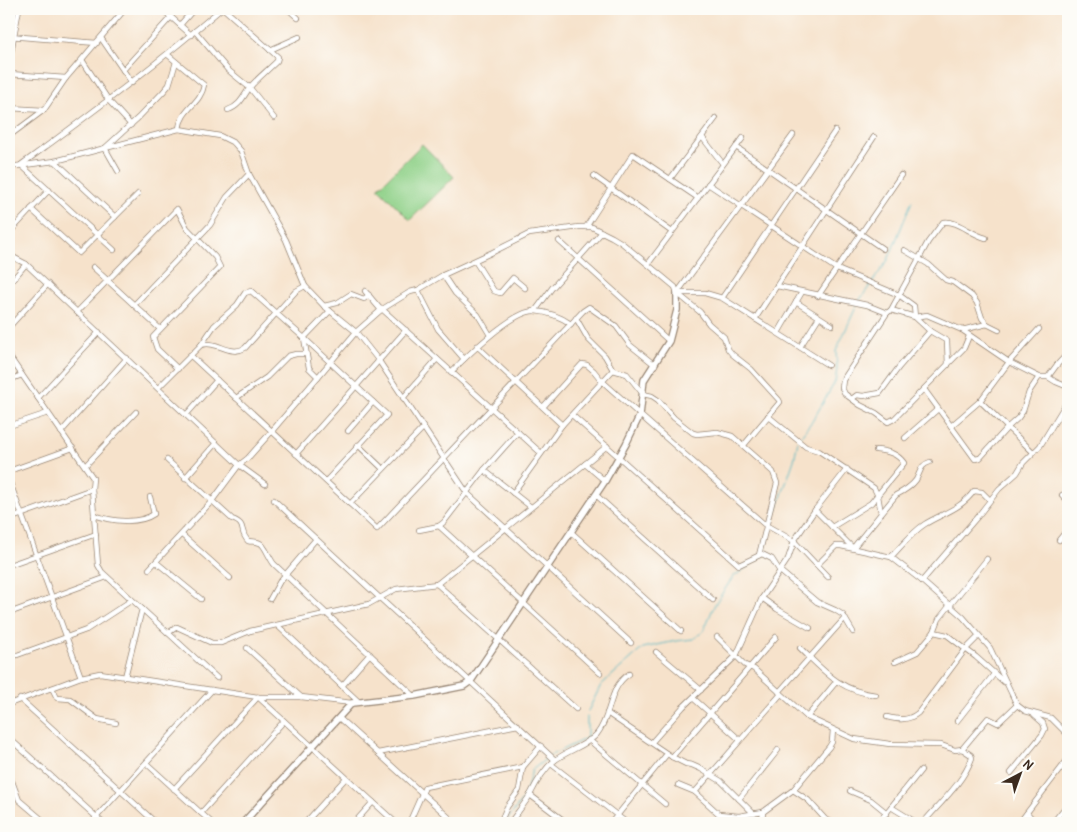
<svg xmlns="http://www.w3.org/2000/svg" width="1077" height="832" font-family="'Patrick Hand',sans-serif">
  <style>
    .park { fill: #90d189; stroke: #667e54 }
    .lines { fill: none; stroke-linecap: round; stroke-linejoin: round }
    .stream { stroke: #47b4c2; stroke-width: 1 }
    .minor-casing { stroke: #988674; stroke-width: 6 }
    .tertiary-casing { stroke: #988674; stroke-width: 8 }
    .minor { stroke: #fff; stroke-width: 4.5 }
    .tertiary { stroke: #fff; stroke-width: 5.5 }
  </style>
  <rect width="100%" height="100%" fill="#fdfcf7"/>
  <filter id="ink" filterUnits="userSpaceOnUse"><feTurbulence type="fractalNoise" baseFrequency=".02" numOctaves="2"/><feDisplacementMap in="SourceGraphic" scale="10" xChannelSelector="R" yChannelSelector="G"/><feConvolveMatrix kernelMatrix="1 2 1 2 8 2 1 2 1" color-interpolation-filters="sRGB"/></filter>
  <filter id="wash" filterUnits="userSpaceOnUse"><feTurbulence type="fractalNoise" baseFrequency=".0096" numOctaves="4" result="noise"/><feDisplacementMap in="SourceGraphic" scale="20" xChannelSelector="R" yChannelSelector="G"/><feGaussianBlur stdDeviation="1.12" result="paint"/><feColorMatrix in="noise" values="0 0 0 0 0 0 0 0 0 0 0 0 0 0 0 0 0 1.4 0 .05"/><feComposite in="paint" operator="in"/></filter>
  <g filter="url(#wash)">
    <rect width="100%" height="100%" fill="#f6e2cb"/>
    <polygon class="park" points="422,144 454,177 410,220 378,188"/>
    <g class="lines">
      <g class="stream">
        <polyline points="859,301 888,260 912,201"/>
        <polyline points="799,438 813,420 835,382 837,369 836,351 857,305"/>
        <polyline points="771,526 794,460 798,441"/>
        <polyline points="763,552 770,530"/>
        <polyline points="588,711 601,685 643,648 676,641 693,639 703,632 715,604 733,577 762,556"/>
        <polyline points="505,823 525,796 532,770 551,755 587,738 587,717"/>
      </g>
    </g>
  </g>
  <g filter="url(#ink)">
    <g class="lines">
      <g class="minor-casing">
        <g id="minor">
          <polyline points="162,9 191,35"/>
          <path d="M224,9L278,57L277,61C268,70 258,78 250,87C243,97 240,106 228,110"/>
          <polyline points="288,9 298,18"/>
          <polyline points="180,25 194,9"/>
          <polyline points="195,31 228,70 250,88 274,118"/>
          <polyline points="9,36 97,43"/>
          <polyline points="101,38 132,83"/>
          <polyline points="270,50 299,37"/>
          <path d="M168,55L204,85C201,104 181,109 179,129"/>
          <polyline points="82,60 109,101 131,125"/>
          <polyline points="9,63 19,9"/>
          <polyline points="123,70 171,17"/>
          <polyline points="9,74 66,78"/>
          <polyline points="9,108 44,110"/>
          <polyline points="9,136 44,110 66,78 125,9"/>
          <polyline points="702,137 723,164"/>
          <polyline points="736,147 883,249"/>
          <polyline points="55,161 115,217"/>
          <path d="M22,164C91,114 157,64 221,9"/>
          <polyline points="21,165 114,250"/>
          <polyline points="9,167 55,161 179,129 220,136 234,143 241,151 249,174 286,240 305,286 324,306 356,332 379,361 467,493 631,643"/>
          <polyline points="118,171 105,148 138,118 163,92 169,85 176,62"/>
          <polyline points="594,176 672,232"/>
          <polyline points="670,179 716,118"/>
          <polyline points="708,184 837,269 899,295 914,306 915,317 927,315 962,330 1009,362 1039,377 1048,377 1056,382 1068,387"/>
          <polyline points="31,209 79,253 138,194"/>
          <polyline points="586,227 633,154 698,198"/>
          <polyline points="9,233 49,190"/>
          <polyline points="559,241 669,341"/>
          <polyline points="904,250 928,264 946,280 953,282 972,296 977,303 982,318 987,324"/>
          <polyline points="9,255 26,264 239,465 265,484"/>
          <polyline points="475,261 494,291 500,293 513,278 525,288"/>
          <polyline points="648,264 743,138"/>
          <polyline points="93,267 160,329"/>
          <polyline points="443,275 455,293 478,315 490,335"/>
          <polyline points="9,284 26,264"/>
          <polyline points="777,286 867,305 887,313 891,310 915,317 930,331 947,341 948,365"/>
          <polyline points="418,290 438,329 464,359"/>
          <polyline points="365,291 381,310"/>
          <polyline points="677,293 793,135"/>
          <polyline points="677,293 705,293 722,298 828,365"/>
          <polyline points="818,296 901,175"/>
          <polyline points="722,298 835,131"/>
          <polyline points="796,302 832,325"/>
          <polyline points="134,305 210,225 227,197 249,174"/>
          <polyline points="324,306 337,303 351,294 364,299 369,295"/>
          <polyline points="382,309 541,453"/>
          <path d="M891,310L928,242L943,222C958,220 970,234 986,238"/>
          <polyline points="535,311 552,288 602,232"/>
          <polyline points="77,312 177,209 187,228 215,257 220,267 153,337 157,349 178,369"/>
          <polyline points="887,313 843,380 842,388 845,394 860,405 876,413 888,422 894,419 964,348 969,336"/>
          <polyline points="576,318 588,339 605,356 613,370 627,374 643,394 652,396 658,400 674,418 693,433 697,434 717,432 732,436 773,472 777,483 759,555"/>
          <polyline points="755,319 874,137"/>
          <polyline points="9,327 48,284"/>
          <polyline points="962,330 987,324 999,330"/>
          <polyline points="778,333 802,292"/>
          <polyline points="201,345 214,326 237,305 245,293 251,291 304,338 309,368 318,377"/>
          <polyline points="477,346 562,425"/>
          <polyline points="800,347 819,317"/>
          <polyline points="190,355 377,529 583,311 589,307 616,326 630,345 655,365"/>
          <polyline points="9,356 93,478 92,489 98,565 102,572 217,678"/>
          <path d="M451,372C467,356 513,310 535,311C547,312 561,317 571,324"/>
          <polyline points="1048,377 1056,366 1068,353"/>
          <polyline points="9,380 22,375"/>
          <path d="M158,388L201,345C218,340 229,357 245,348L296,291L305,286"/>
          <polyline points="924,389 975,459 980,458 1008,427 1018,418 1023,411 1029,392 1039,377"/>
          <polyline points="38,398 99,332"/>
          <polyline points="236,398 267,377 288,356 296,354 305,354"/>
          <polyline points="403,398 437,359"/>
          <polyline points="853,398 857,395 863,396 880,393 899,367 930,331"/>
          <polyline points="980,401 1033,452"/>
          <polyline points="543,407 582,364 587,365 594,371 602,381 640,415 764,524 794,541 828,577"/>
          <polyline points="186,415 217,380"/>
          <polyline points="572,415 739,565 762,554 772,559 779,570 817,602 835,610 843,615 853,632"/>
          <polyline points="768,416 806,447 819,451 874,488 878,496 881,513"/>
          <polyline points="9,426 48,413"/>
          <polyline points="951,426 980,401 1009,362 1039,329"/>
          <polyline points="348,431 373,402"/>
          <polyline points="61,432 127,358"/>
          <polyline points="905,438 938,409"/>
          <polyline points="358,445 383,469"/>
          <polyline points="296,454 406,330"/>
          <path d="M167,460L232,519C248,525 238,530 248,541C252,542 256,541 260,543C265,545 269,558 274,564L414,696"/>
          <polyline points="585,464 605,481"/>
          <polyline points="85,466 136,412"/>
          <polyline points="484,470 531,507"/>
          <polyline points="9,471 73,448"/>
          <polyline points="185,478 216,443"/>
          <polyline points="9,480 81,677"/>
          <polyline points="326,481 387,415 304,338 330,311"/>
          <polyline points="513,493 562,425 613,370"/>
          <polyline points="596,495 713,600"/>
          <polyline points="1062,495 1068,501"/>
          <polyline points="274,500 555,760"/>
          <polyline points="350,504 423,428"/>
          <path d="M815,510L853,548L896,495C904,491 911,487 916,480C921,471 920,465 930,462"/>
          <path d="M94,515C111,521 138,525 154,514L150,497"/>
          <polyline points="9,519 92,489"/>
          <polyline points="439,526 600,673"/>
          <path d="M832,527L871,503L904,463C897,453 887,451 876,450"/>
          <polyline points="419,530 439,526 444,522 484,470 518,432"/>
          <polyline points="571,532 681,631"/>
          <polyline points="182,535 230,578"/>
          <polyline points="1059,540 1068,529"/>
          <path d="M891,557C901,547 912,532 925,524C943,513 961,509 974,491L982,492L990,500"/>
          <polyline points="156,562 201,599"/>
          <polyline points="9,565 96,534"/>
          <polyline points="817,565 836,546 841,546 891,557 922,581 963,617 990,648 1017,705 1025,711 1051,718 1068,735"/>
          <polyline points="149,569 212,501 239,465 248,458 272,431 356,332 381,310 410,292 418,290 443,275 493,252 529,234 579,227 592,227 612,237 622,243 675,287 677,293 700,312 709,324 724,337 728,349 732,354 751,369 779,400 780,402 744,445"/>
          <polyline points="922,581 978,516 999,489 1017,473 1023,463 1040,446 1068,400"/>
          <polyline points="437,584 576,709"/>
          <polyline points="762,598 777,609 810,628"/>
          <polyline points="270,599 280,581 316,539"/>
          <polyline points="9,613 107,577"/>
          <polyline points="278,626 359,702"/>
          <polyline points="934,632 947,635 976,657 1004,682"/>
          <polyline points="168,633 177,627 212,643 221,643 250,631 369,604 396,589 437,584 607,446"/>
          <path d="M717,637L745,665L754,669L807,717L854,739L890,744L941,745L955,750L962,749L971,755L972,758C963,783 940,803 923,823"/>
          <polyline points="247,648 301,697"/>
          <path d="M800,648C825,672 840,691 876,695"/>
          <polyline points="656,652 701,690"/>
          <polyline points="9,658 86,630 132,600"/>
          <polyline points="895,662 917,652 934,632 939,619 987,559"/>
          <polyline points="125,677 142,609"/>
          <polyline points="342,686 370,654"/>
          <polyline points="52,688 57,698 70,699 97,719 116,723"/>
          <polyline points="779,692 845,618"/>
          <polyline points="258,697 396,823"/>
          <polyline points="693,698 740,740"/>
          <polyline points="20,699 156,823"/>
          <polyline points="9,704 81,677 100,673 258,697 301,697 352,703"/>
          <polyline points="607,713 672,757 686,764 692,765 701,769 721,781 754,814"/>
          <polyline points="807,717 836,682"/>
          <path d="M887,717C899,720 908,721 918,713L965,650L979,636"/>
          <polyline points="339,718 455,823"/>
          <polyline points="957,721 994,674"/>
          <polyline points="9,738 103,823"/>
          <polyline points="589,740 665,804"/>
          <polyline points="652,742 683,707 736,656 762,598 788,559 794,541 815,510 847,469"/>
          <polyline points="962,749 988,718 998,723 1017,705"/>
          <polyline points="378,753 518,725"/>
          <polyline points="672,757 776,637"/>
          <polyline points="146,763 212,823"/>
          <polyline points="551,764 627,823"/>
          <polyline points="9,773 19,800 46,823"/>
          <polyline points="1011,773 1042,735 1045,729 1043,723 1034,715"/>
          <polyline points="678,785 695,792 719,814 739,816 763,812 793,790 829,747 832,742 833,730"/>
          <polyline points="174,789 258,697"/>
          <polyline points="793,790 808,800 825,819 832,823"/>
          <polyline points="850,791 871,800 887,813"/>
          <polyline points="695,792 781,694"/>
          <polyline points="530,795 567,823"/>
          <polyline points="739,799 778,750"/>
          <polyline points="891,807 917,823"/>
          <polyline points="201,813 284,721"/>
          <polyline points="1027,813 1036,823"/>
          <polyline points="91,823 212,690"/>
          <polyline points="305,823 346,778"/>
          <polyline points="354,823 373,802"/>
          <polyline points="409,823 425,787 523,767 541,746"/>
          <polyline points="500,823 507,807 519,790 523,767"/>
          <path d="M510,823C516,814 524,805 530,795C536,783 544,769 554,761C566,751 588,745 597,734C612,716 608,687 629,674"/>
          <polyline points="611,823 667,754"/>
          <polyline points="762,823 763,812"/>
          <polyline points="878,823 921,770"/>
          <polyline points="1019,823 1068,759"/>
          <polyline points="1055,823 1055,820 1068,804"/>
        </g>
      </g>
      <g class="tertiary-casing">
        <polyline id="tertiary" points="243,823 352,703 414,696 464,686 471,681 605,481 626,444 640,415 644,380 669,341 677,310 677,293"/>
      </g>
      <use href="#minor" class="minor"/>
      <use href="#tertiary" class="tertiary"/>
    </g>
  </g>
  <rect width="1077" height="832" fill="none" stroke="#fdfcf7" stroke-width="30"/>
  <g transform="translate(1020 774) rotate(41)" stroke="#fdfcf7" stroke-width="4" paint-order="stroke">
  <path d="M0-4L9 19L0 12L-9 19Z" fill="#3b2a1e"/>
  <text y="-8" font-size="14" font-weight="bold" text-anchor="middle" fill="#3b2a1e">N</text>
  </g>
</svg>
